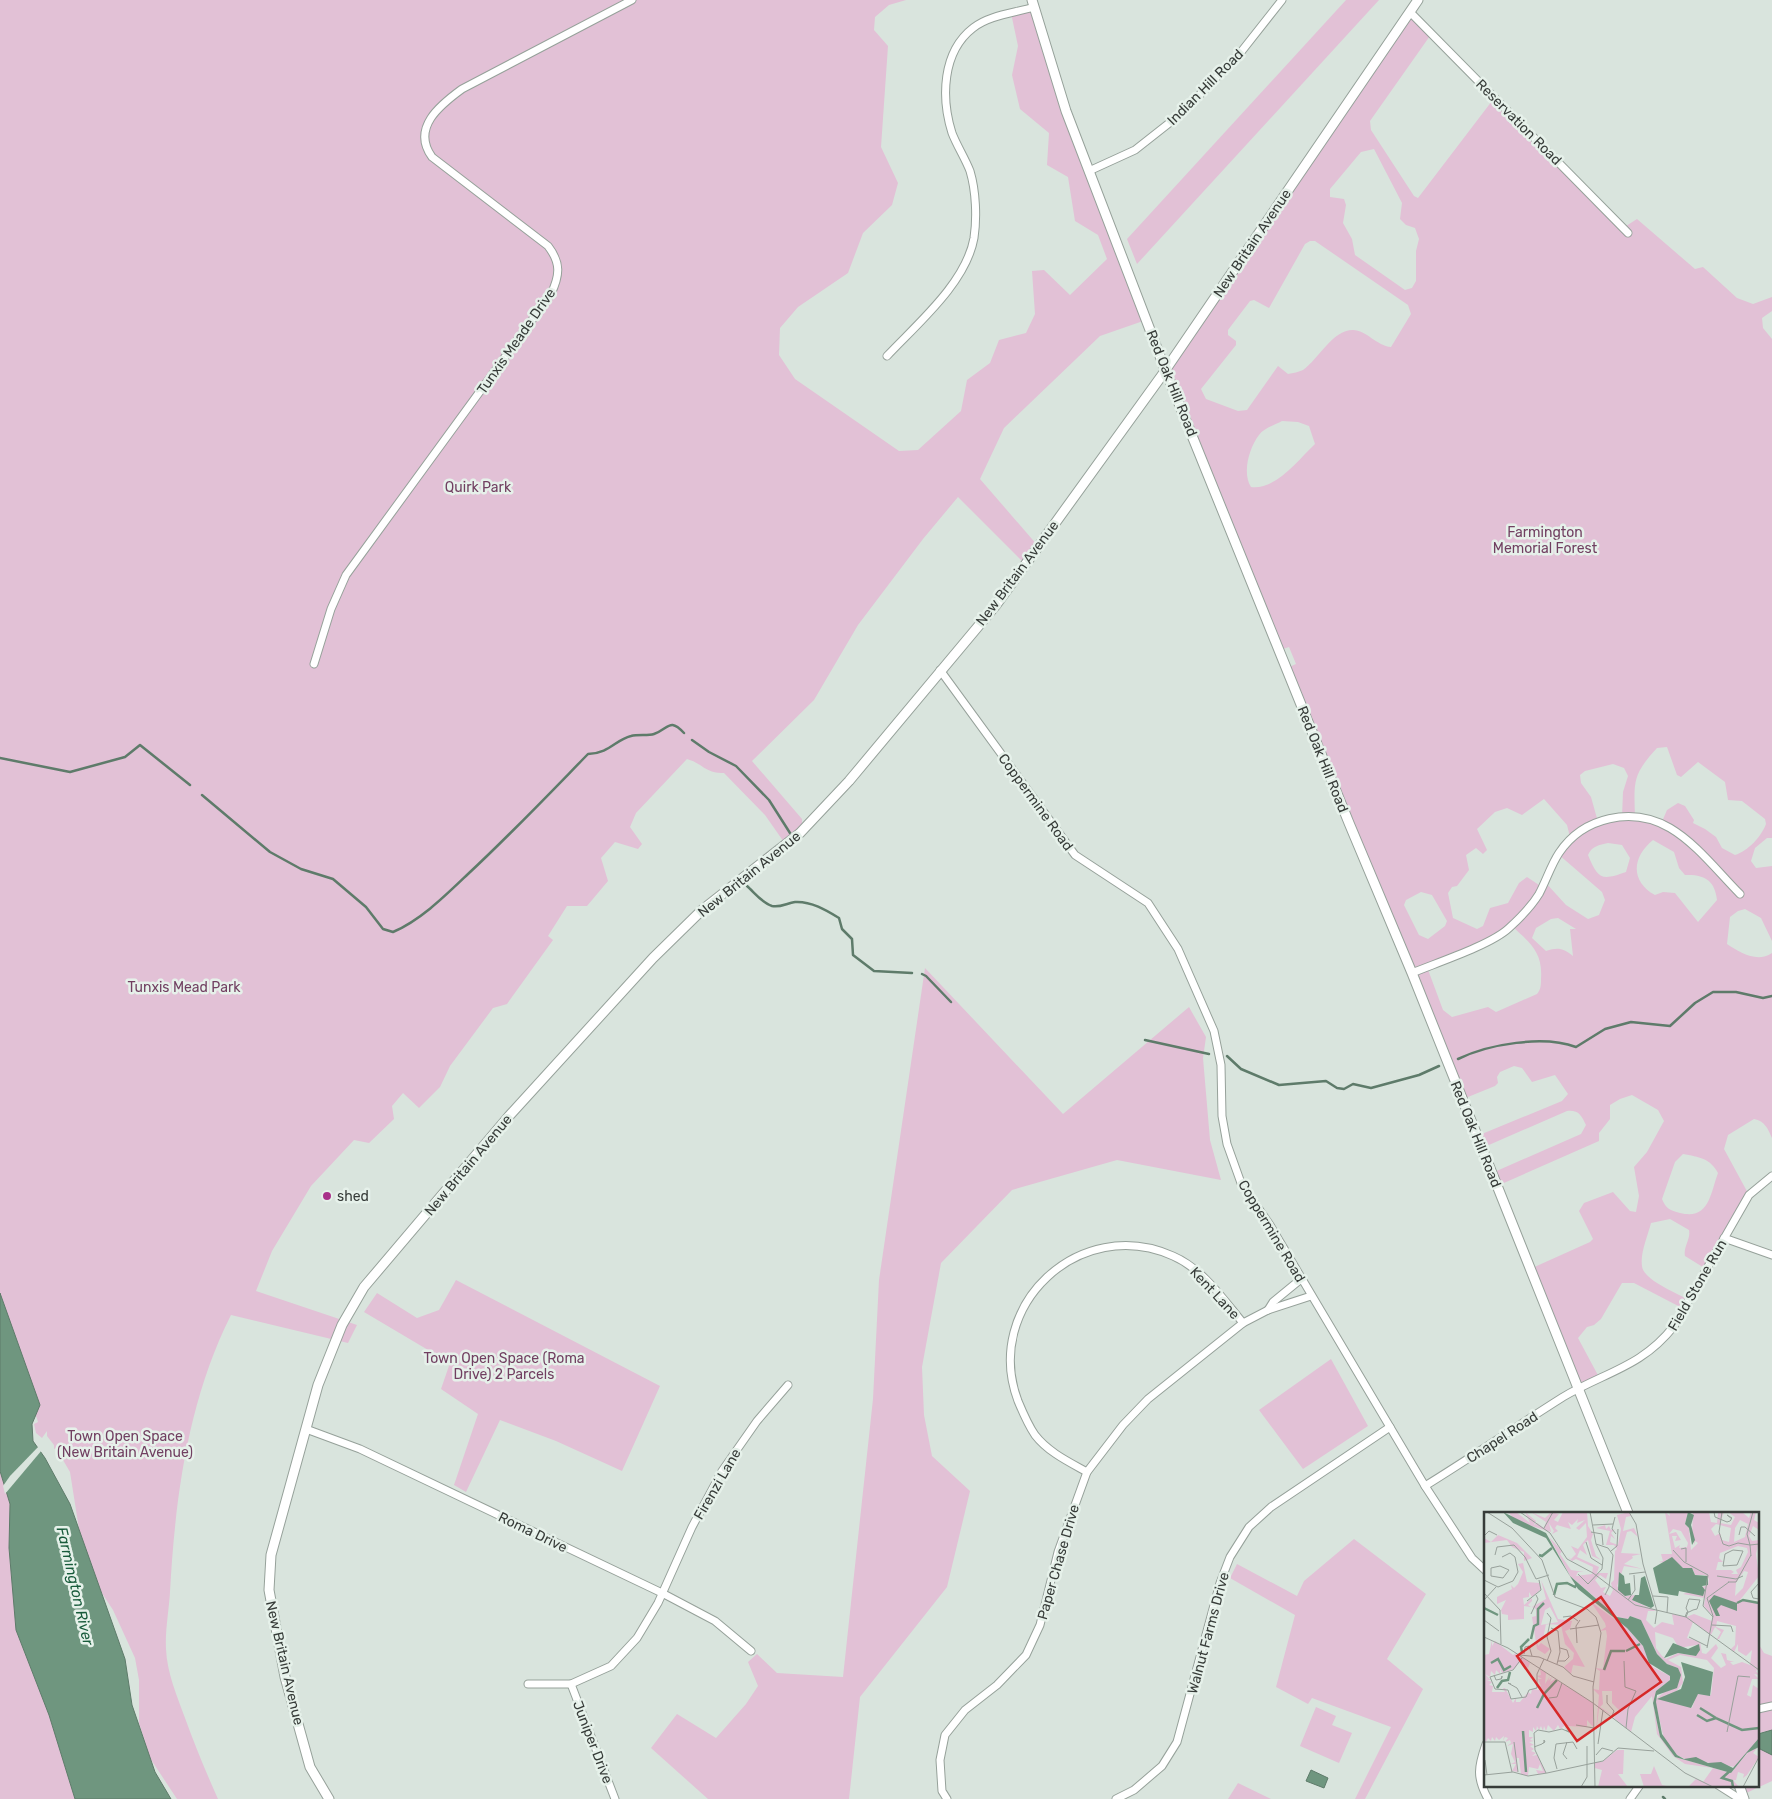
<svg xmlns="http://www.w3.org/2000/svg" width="1772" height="1799" font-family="Rubik,sans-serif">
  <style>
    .green { fill: #e2c1d6; fill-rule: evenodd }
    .water { fill: #6f967f; stroke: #5e7b6a }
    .pier { fill: #d9e4dd }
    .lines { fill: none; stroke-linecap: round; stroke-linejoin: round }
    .stream { stroke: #5e7b6a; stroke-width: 2.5 }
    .minor-casing { stroke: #96a19a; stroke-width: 9 }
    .tertiary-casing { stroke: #96a19a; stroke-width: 11 }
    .minor { stroke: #fff; stroke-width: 7 }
    .tertiary { stroke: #fff; stroke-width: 9 }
    .poi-dot { fill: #a9328a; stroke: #e6f1ea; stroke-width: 2 }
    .labels { text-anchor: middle; stroke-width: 5; stroke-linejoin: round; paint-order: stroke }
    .street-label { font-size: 14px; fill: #373c39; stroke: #e6f1ea }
    .park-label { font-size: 14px; fill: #713f61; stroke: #e6f1ea }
    .poi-label { font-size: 14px; fill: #373c39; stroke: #e6f1ea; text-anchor: start }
    .water-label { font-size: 15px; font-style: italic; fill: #185b3b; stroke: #e6f1ea }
    .inset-river { fill: none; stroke: #6f967f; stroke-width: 2.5 }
    .inset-road { fill: none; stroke: #98a19b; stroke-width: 1 }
    .view { fill: #d62828; fill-opacity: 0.15; stroke: #d62828; stroke-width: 2.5 }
    .inset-edge { fill: none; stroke: #373c39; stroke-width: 2.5 }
  </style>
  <rect width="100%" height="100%" fill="#d9e4dd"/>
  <g class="green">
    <path d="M0,0H906L889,5L875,17L874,30L888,46L881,147L898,183L892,205L863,233L848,273L798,307L780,328L779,355L795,379L899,451L918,450L961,411L967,380L990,363L999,340L1026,333L1035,314L1032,271L1044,270L1070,295L1107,259L1098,235L1075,221L1068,177L1047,165L1049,133L1020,109L1012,75L1018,46L1011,13L1034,7L1046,49L1146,320L1100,336L1004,428L980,479L1038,546L1025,564L958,497L923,539L858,625L814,700L752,761L802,819V831L786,845L765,815L724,773C704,773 704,764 687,759L636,813L630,827L642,844L638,849L615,842L601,858L608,881L587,906H567L548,936L553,940L507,1004L493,1008L450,1066L440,1087L419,1108L403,1093L392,1106L394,1119L369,1143L354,1140L311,1186L272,1251L256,1291L357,1325L348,1343L231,1315C188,1400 175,1499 170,1592C169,1610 165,1630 166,1649C167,1673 177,1696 185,1718C195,1746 206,1772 218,1799H177L150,1758L139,1723V1680L135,1658L113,1610L85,1567L70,1472L56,1448L54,1449V1445L47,1436V1431L42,1438L36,1433L34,1424L38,1422L0,1303Z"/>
    <polygon points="1346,0 1379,0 1137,264 1127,239"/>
    <path d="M1410,12L1432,33L1370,121L1371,130L1414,196L1418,198L1495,97L1623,228L1637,219L1695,269L1703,267L1737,298L1753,304L1772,297V311L1762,318L1763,328L1772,339V838H1767L1755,848L1751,861L1756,868L1772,866V941L1761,918L1745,909L1738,911L1730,917L1727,944C1741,953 1757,963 1772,953V1138C1768,1129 1765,1121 1754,1119L1728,1135L1724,1149L1749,1195L1706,1269L1685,1256C1683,1247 1691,1239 1689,1230L1670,1219L1651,1223C1648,1235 1640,1253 1642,1266C1643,1280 1677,1293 1689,1300L1684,1309L1634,1283H1622L1601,1319L1594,1325L1587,1327L1578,1338L1600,1379L1579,1389L1530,1269L1590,1242L1593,1239L1579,1211L1584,1203L1613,1192L1630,1211L1636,1212L1639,1196L1634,1167L1647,1152L1664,1121L1658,1110L1632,1095L1620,1099L1610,1105V1119L1599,1133V1141L1497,1186L1492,1173L1581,1134L1586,1125C1581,1115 1579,1110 1567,1111L1482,1148L1477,1136L1562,1101L1568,1094L1555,1075L1532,1082L1522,1068L1514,1066L1500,1072L1497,1077L1498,1083L1495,1086L1463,1099L1287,668L1296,664L1289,647L1280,650L1165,369ZM1374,149L1402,203L1400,219L1406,225L1415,228L1419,239L1416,251V281L1412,288L1405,290L1355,255L1352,239L1343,223L1346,205L1344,199L1330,197V189L1361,152ZM1310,241H1315L1408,305L1411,314L1391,347C1377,346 1366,330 1353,330C1332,330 1319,359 1303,370C1299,372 1293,373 1288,374L1278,366L1247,410L1238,411L1206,399L1201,389L1236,345V341L1228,335V330L1250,301L1254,300L1269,308L1305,244ZM1282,421L1298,422L1309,426L1315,444C1297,461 1276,490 1251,487C1242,473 1249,448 1259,435C1264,428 1275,425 1282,421ZM1667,747L1677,775L1681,777L1698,762L1725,782L1728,800L1742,801L1765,819L1766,824C1761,837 1748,851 1735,855L1722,848L1716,837L1705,829L1693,823L1694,820L1685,806L1678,803L1667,810L1661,824L1635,817C1634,782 1632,775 1657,748ZM1613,764L1624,768L1628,776L1623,792L1622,817L1598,822L1591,797L1581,783L1580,775L1585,771ZM1544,799L1567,825L1570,837L1558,854L1602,892L1605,900L1599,915L1588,919L1566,905L1545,882L1542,887L1527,877L1519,883L1508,903L1490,908L1483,926L1477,929L1453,918L1448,893L1452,887L1457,886L1469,870L1466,855L1476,848L1483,854L1487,850L1477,829L1495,812L1507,808L1522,815ZM1653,840L1674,852L1679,868L1685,875C1705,874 1715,881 1717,900L1698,922L1675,893L1663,892L1655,895C1630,881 1632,857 1653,840ZM1608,843L1622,845L1630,858L1626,872C1601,881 1598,879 1588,855C1592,846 1599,845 1608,843ZM1421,892L1432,895L1447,921L1445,926L1428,939L1419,935L1404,905L1406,900ZM1558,918L1576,929H1570L1573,956C1563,948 1558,947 1546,951L1532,938L1536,928L1551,919ZM1512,926C1530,943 1543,952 1541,979C1541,985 1541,989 1537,994L1496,1012L1488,1007L1452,1017L1443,1010L1427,967L1488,941ZM1683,1154C1699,1157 1710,1158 1718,1173C1710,1195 1709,1220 1680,1213C1670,1210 1666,1209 1662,1199L1675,1162Z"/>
    <polygon points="925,968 1063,1114 1189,1007 1206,1037 1203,1058 1210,1140 1221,1180 1117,1160 1012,1190 941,1263 922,1367 924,1415 932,1456 970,1491 947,1587 860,1697 849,1799 708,1799 651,1748 677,1714 716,1738 746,1704 758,1686 748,1662 757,1654 777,1673 843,1677 873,1399 879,1280"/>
    <polygon points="456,1280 660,1386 622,1471 556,1441 500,1420 466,1492 454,1485 478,1414 441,1389 450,1363 364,1312 377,1293 417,1318 439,1310"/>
    <polygon points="1331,1359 1368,1426 1303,1469 1259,1410"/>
    <polygon points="0,1471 2,1476 17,1484 10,1517 9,1548 16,1630 49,1715 75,1799 0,1799"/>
    <polygon points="1354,1539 1426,1594 1387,1659 1423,1689 1365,1799 1355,1799 1391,1727 1312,1698 1308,1704 1276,1687 1295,1615 1230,1578 1237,1564 1297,1596 1304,1581"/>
    <polygon points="1758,1643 1764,1653 1772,1656 1772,1730 1758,1733"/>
    <polygon points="1316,1707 1336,1716 1332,1725 1352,1733 1339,1763 1300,1746"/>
    <polygon points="1758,1748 1772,1755 1772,1781 1742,1795 1739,1785 1758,1785"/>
    <polygon points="1238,1783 1271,1799 1228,1799"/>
  </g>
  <g class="water">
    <polygon points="0,1293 40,1405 32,1424 33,1441 45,1458 70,1504 125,1659 132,1705 155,1772 171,1799 75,1799 49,1715 16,1630 9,1548 10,1504 0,1471"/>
    <polygon points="1772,1730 1772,1755 1758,1748 1758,1734"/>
    <polygon points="1311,1770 1328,1778 1324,1788 1306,1781"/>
  </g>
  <polygon class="pier" points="39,1446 42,1450 5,1494 3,1486 10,1476"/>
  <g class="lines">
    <g class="stream">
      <polyline points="692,740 709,752 736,766 769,800 790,833"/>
      <polyline points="0,758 70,772 125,757 140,745 190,785"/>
      <path d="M202,795L270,852L301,869L333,879L366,907L383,929L393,932C421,920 446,895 468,874C510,835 549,794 588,754C610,753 615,740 631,736C638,734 648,736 654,734C669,729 669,717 684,733"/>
      <path d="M747,886C754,892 762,903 772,906C780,908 787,903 795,902C811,901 826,910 839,918L842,929L852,939L853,955L874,971L912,973"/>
      <polyline points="922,974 926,976 951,1002"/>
      <polyline points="1145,1040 1209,1054"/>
      <polyline points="1227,1056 1241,1069 1279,1085 1326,1081 1337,1088 1344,1089 1353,1084 1371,1088 1419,1075 1439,1066"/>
      <path d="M1458,1059C1489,1044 1543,1035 1576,1047L1605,1029L1631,1022L1670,1026L1695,1003L1713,992H1736L1763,998L1772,996"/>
      <polyline points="1663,1797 1665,1799"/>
    </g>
    <g class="minor-casing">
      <g id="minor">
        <polyline points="1410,12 1628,233"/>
        <polyline points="1089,171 1135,150 1182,113 1241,52 1282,0"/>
        <path d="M887,356C917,324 966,283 974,238C977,218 976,191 970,171C965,158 957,146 952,133C941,98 942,52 973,28C989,15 1015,13 1034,7"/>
        <path d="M314,664L331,609L346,575L551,294C560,275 561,263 548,246L432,157C411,128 440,105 462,89L632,0"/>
        <polyline points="940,670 1075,855 1148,903 1178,949 1214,1031 1221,1065 1222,1116 1227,1144 1241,1183 1270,1225 1425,1486 1472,1558 1486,1571"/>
        <path d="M1412,973C1436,963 1491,945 1509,928C1520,918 1531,907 1539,894C1546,881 1551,865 1559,853C1583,817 1632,806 1670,828C1697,844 1718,872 1740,894"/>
        <polyline points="1724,1238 1772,1255"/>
        <polyline points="1268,1310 1273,1302 1301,1279"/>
        <polyline points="306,1429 360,1449 662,1593 715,1621 751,1651"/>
        <path d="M1087,1472C1069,1462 1048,1452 1035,1435C1028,1425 1023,1413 1018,1401C982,1306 1080,1214 1173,1256C1203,1269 1223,1299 1243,1323"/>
        <path d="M1425,1486C1472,1457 1517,1426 1563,1397C1605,1372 1642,1367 1674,1326L1749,1195L1772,1176"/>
        <polyline points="528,1684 571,1684 611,1666 637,1638 658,1603 692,1527 722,1471 757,1421 788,1385"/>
        <polyline points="571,1684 615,1799"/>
        <polyline points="1758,1709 1772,1706"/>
        <path d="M1486,1744C1478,1767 1476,1777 1488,1799"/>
        <polyline points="1718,1785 1740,1799"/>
        <polyline points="947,1799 942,1791 940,1760 945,1735 965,1710 997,1685 1026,1655 1040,1625 1058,1552 1087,1472 1123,1425 1148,1399 1243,1323 1268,1310 1311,1296"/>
        <polyline points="1116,1799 1134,1790 1162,1766 1177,1742 1220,1583 1230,1557 1249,1527 1271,1507 1390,1427"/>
        <polyline points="1630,1799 1640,1785"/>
      </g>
    </g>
    <g class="tertiary-casing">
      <g id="tertiary">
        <polyline points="1032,0 1066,111 1165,369 1349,823 1412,973 1628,1513"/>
        <polyline points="1739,1785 1744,1799"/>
        <polyline points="329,1799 310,1767 285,1677 269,1590 271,1555 318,1385 342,1325 364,1287 509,1116 653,958 702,910 800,833 849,781 996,605 1160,378 1418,0"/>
      </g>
    </g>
    <use href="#minor" class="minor"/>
    <use href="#tertiary" class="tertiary"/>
  </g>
  <circle class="poi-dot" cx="327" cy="1196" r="5"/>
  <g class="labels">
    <g class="street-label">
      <text transform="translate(1205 87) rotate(-45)" y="5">Indian Hill Road</text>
      <text transform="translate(1519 122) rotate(45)" y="5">Reservation Road</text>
      <text transform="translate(1252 243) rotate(-56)" y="5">New Britain Avenue</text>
      <text transform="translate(516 341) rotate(-55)" y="5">Tunxis Meade Drive</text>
      <text transform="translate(1172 383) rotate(68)" y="5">Red Oak Hill Road</text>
      <text transform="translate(1017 573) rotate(-53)" y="5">New Britain Avenue</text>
      <text transform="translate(1323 759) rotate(68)" y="5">Red Oak Hill Road</text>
      <text transform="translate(1036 802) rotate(54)" y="5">Coppermine Road</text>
      <text transform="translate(749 874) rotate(-39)" y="5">New Britain Avenue</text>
      <text transform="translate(1476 1134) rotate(68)" y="5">Red Oak Hill Road</text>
      <text transform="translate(468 1165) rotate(-50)" y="5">New Britain Avenue</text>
      <text transform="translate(1272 1231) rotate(59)" y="5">Coppermine Road</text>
      <text transform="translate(1697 1285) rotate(-60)" y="5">Field Stone Run</text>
      <text transform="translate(1215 1293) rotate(47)" y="5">Kent Lane</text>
      <text transform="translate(1502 1437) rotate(-33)" y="5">Chapel Road</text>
      <text transform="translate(717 1484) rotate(-60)" y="5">Firenzi Lane</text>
      <text transform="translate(533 1532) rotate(26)" y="5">Roma Drive</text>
      <text transform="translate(1058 1562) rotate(-74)" y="5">Paper Chase Drive</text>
      <text transform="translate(1208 1633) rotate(-75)" y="5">Walnut Farms Drive</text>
      <text transform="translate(285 1663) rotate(77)" y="5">New Britain Avenue</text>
      <text transform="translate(593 1742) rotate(69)" y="5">Juniper Drive</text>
    </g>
    <g class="park-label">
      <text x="478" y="492">Quirk Park</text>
      <text x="1545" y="537">Farmington<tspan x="1545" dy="16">Memorial Forest</tspan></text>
      <text x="184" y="992">Tunxis Mead Park</text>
      <text x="504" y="1363">Town Open Space (Roma<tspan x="504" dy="16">Drive) 2 Parcels</tspan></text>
      <text x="125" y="1441">Town Open Space<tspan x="125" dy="16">(New Britain Avenue)</tspan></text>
    </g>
    <g class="poi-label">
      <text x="337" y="1201">shed</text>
    </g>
    <g class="water-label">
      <text transform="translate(75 1586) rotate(77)" y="5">Farmington River</text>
    </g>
  </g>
  <g transform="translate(1484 1512)">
    <rect width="275" height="275" fill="#d9e4dd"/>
    <path d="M24,0H32L46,11L41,0L52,9L50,13L53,11L60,16L62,10L47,0L61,6L67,0L75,2L70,8L74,10L79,0H103L104,14L109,22L107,28L112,44L117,48L108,44L104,28L99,33L103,43L96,38L93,45L115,55L113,61H124L122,67L116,63L111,68L117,76L122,75L119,80L126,84L129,78L127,71L130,68L131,39L133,37L130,33H122L126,19L112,16L121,13L122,17L125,14L127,18L131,17L127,21L131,27L127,24L126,30L134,33L137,17L133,3L145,0L147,4L142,5L139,19L150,16L154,25L147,19L143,20L137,41L157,42L148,44L149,46L140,52L159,57L173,97L159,57L140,54L133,74L141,84L151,83L148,88L172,99H164L162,108L170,116L178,110L190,113L188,102L202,105L210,102L228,109L229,104L220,94L221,86L199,82L194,80L199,82L224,73L225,67L221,63H211L209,58L199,56L188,47H183L181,51L175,50L179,49L177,42H188L181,0L186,4L185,0H204L201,12L205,16L207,38L214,31L211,29V33L208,22L209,0H225L227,10L233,11L234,1L240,0L236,11L247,13L251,5L244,0H258L265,6L267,0H272L270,8L275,11V18L269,14L265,24L268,29L275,28L272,42L275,64L256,88L275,91V157L272,159L275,163L270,162L275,167H268L263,183L267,185L269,173L275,177V227L252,255L201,247L193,243L180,227L171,188L179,181L194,156L183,152L173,142L157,108L146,104L144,107L134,105L86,64L65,25L78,39L76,42L87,58L100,60H94L92,64L108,62L109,55L92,47L88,49L84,45L87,47L92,42L87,34L94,37L103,25L102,11L95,18L92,16L101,8L93,11L94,7L88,13L84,10L87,17L73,13L71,16L74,19L68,22L70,19L65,11L67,20L32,9ZM256,8L264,12L261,25L250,30L251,16ZM232,12L247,16L245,30L238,28L236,21L231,24L227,17ZM189,17L197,19L204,31L203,35L195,36L196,33L191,36L188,24H193L191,29L197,28L192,20L185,22ZM254,34L263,36L264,40L257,55L252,58L254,62H247L250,60L247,58H232L234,50H239L235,46L236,41ZM260,59L264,60L259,76L251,84L252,71ZM233,109L252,114L251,133L247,137L250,140L254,132V139L262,144L268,138L266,153L258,150L249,153L246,150H250L243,148L242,142L237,141L242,153L237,156L227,146L234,136L232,132L222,142L218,141L216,130L203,126L209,110L227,123L231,115L237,120L233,127H235L240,118L232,115ZM171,120L189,126L195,136L212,133V144L194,141L182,147L178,144L172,136ZM196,143L223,148L230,156L227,183L213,182L208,196L179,184L190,182L199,171L197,155L184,148ZM14,23L33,31L48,46L40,49V40L28,35L23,28L0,31V26L7,30ZM39,51L43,70L55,71L57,77L48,85L45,80V85L39,86L40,93L48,86V89L44,93L47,95L40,94V107L24,108V103L18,102L17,98L22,88L13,92V85L28,77L27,73L30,76L34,72L39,60L34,52ZM57,68L74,107L88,109L86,117L81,119L101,155L89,153L87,162L80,155L89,147L90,141L81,132L77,113L62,112L59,127L53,128L54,134L57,131L66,137L61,142L53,137L48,105L52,104V97L48,95L62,87ZM66,95L74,110L57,113L61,98L63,101L61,98ZM107,90L143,116L159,134L169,155L186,164V168L172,179L169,191L176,225L191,245L247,261L263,241L274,235L269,241L275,245L263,263L259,266L260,262L254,260L252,268H249L255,275H204L212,267L219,270L229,256L201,252L189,244L173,222L168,184L151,205L147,220L130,206L135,198L128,191V179H118L119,192L116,195L128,203L115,196L111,231L115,183L109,177L115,178L116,159L111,156L119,157L123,124L122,118L116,119L122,115L121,111ZM8,128V134L11,129L29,143L32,141V146L35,143L46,151L44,156L36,150L30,157L18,161L16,157V162L12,158L11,163L7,159L6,165L1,162L7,168H3L8,170L5,173L9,174L8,180H21L19,176H21L29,191L32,186V190H36L44,180L47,182L48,177L56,178L53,175L57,174L54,167H58L53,164L57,163L56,157L62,161L61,172L66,164L64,169L68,165L66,170L71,167L109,191L110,216L103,208V215L84,214L81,218L82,213L76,217L74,213L70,219L64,213L62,219L60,214L59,219L57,214L55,218L53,214L52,219L49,215V220L45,218V225H49L46,228L50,229L45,230L50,233L46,234L50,237L47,239L52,241L48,244L53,243L62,261L54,262L52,258L59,259L56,252L54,257L45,255L44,264L37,262L35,246H32L34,260L28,259L32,252H27L31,250L27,242L29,232L23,234L27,231L26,228L21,230L24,226L21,225L19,229L20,224L15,228L12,225L11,229L8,225L7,229L4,226L2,230L0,226V143L5,142ZM133,238H140L139,262H134L144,275H114L118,258L111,256V250H118ZM170,254L178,273L188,275H160L156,262H167Z" fill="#e2c1d6" fill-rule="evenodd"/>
    <path d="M19,0L62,21L86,64L133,105L144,107L146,104L157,108L173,142L183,152L194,156L197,163L193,176L173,183L172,190L178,222L193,243L200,247L212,245L224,251L237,250L249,256L275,226V235L263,241L247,261L191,245L176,225L169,191L172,179L186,168V164L165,151L159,134L143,116L94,77L62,26L29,11ZM204,0L210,3L207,13L211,28L208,33L205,16L201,12ZM188,45L199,56H208L211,63L224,64V73L218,74L221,78L219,84L195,79L194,84L175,81L169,56ZM135,60L140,64L141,72L146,71L147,83L141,84L134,78ZM161,64L170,94L167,96L148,88L151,83H155L157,66ZM230,83L253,91V99L237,93L233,97L236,104H232L225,89ZM189,131L204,137L215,132L216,138L212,144L194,141L180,146ZM197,150L229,160L226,184L214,182L207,196L173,187L197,177L201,165Z" fill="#6f967f"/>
    <path class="inset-river" d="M55,43L58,44L68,36M70,83L73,72L83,71L91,75L93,72M253,91L259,88L275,91M0,96L14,103M47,127L50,114L54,112V97L60,91M142,139L156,132M38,140L37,135L45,127M7,151L14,147L20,158L27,154M120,158L127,139H141M13,176L18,169L24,168L26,160M53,196L60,182L73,168M216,196L232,206M213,203L223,209L232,206L258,218L275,216M39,219L42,260M247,258L238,266L248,269L249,275"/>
    <path class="inset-road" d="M3,0L28,16L58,48L71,85L103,97L112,105L117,121L109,175L111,275M36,0L66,21L83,47L109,61L151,93L202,105L275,158M145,0L152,12L159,52L173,99L171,112M230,0L231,5L243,10L246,9L247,8V7L248,6L243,3L248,7M238,0L235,20L239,32L245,34L254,31L266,33L263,22L269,0M131,5L128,17L132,22M109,13L129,12M60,16L69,0M107,20L118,22L119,33M255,23L257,15H261L271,24M0,24L5,19L13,23M102,30L107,46L118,53M112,32L124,36L129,43L125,75L121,83M197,37L202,36V50M189,38L200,50L224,63L219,94L229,105M249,38L259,39L253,53L239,54L241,42ZM127,39L133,34L134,17M11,43L13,35L30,33L41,45L52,67L65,63M267,44L266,33L275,32M16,54L25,58L19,66L7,64V56ZM94,62L104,72L118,57L119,46L112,32L106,0M145,62L161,60M233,64L252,67L259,64M0,68L14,75L29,69L34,60L31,45L26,41L18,45M244,70H252L267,43M275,71L267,80L269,86L275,87M0,81L16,98L17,132M169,84L184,85L183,101M0,88L12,75M144,88L151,78L150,63M43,89L57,78L55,68M63,101L67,106L63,125L67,139L63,149M47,102L54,87L52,83M79,105L87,104L94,109M201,105L203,100H205L209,98L213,97L216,88L205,87L202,96L204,100L202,105M0,108L15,119M228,113L247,114L249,120M67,116L74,119L76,140L73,152M86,117L115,113M0,125L24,136L109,191L201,261L229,275M205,125L223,134M93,131L92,114L96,108M223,136L229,104L223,86L245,70M40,142L41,135L45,134L48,144M36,143L55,145L79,155L89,164L110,170M38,146L29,158L6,165L11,177L24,178L27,187L42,185L45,178L53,176V162L60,147M74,149H81L85,145L83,138L76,136M140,149L141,175L152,179L144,197L142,216M10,163L12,168L17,167L18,166V164L17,167M27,172L24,171L33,176L38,185M123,183V191L130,199L128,204M65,186L73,185L78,171M92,213L110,216M243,220L254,164L266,165M0,230H21L28,260M30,230L34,260M83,230L79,242L83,247M114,232L119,198M50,235L58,232L59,231H60V230H61L60,228V231M112,243L118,236L129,239M1,248L3,263M73,257L70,246L72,232L89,230L93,237M62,261L51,238L50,221L54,218L65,220L78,217L85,220L82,218M0,263L29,260L44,264L63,261L119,249L134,236L170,239M97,275L103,265V234M259,275L275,245"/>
    <path class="view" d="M117,85L177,170L93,229L33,144Z"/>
    <rect width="275" height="275" class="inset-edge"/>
  </g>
</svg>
